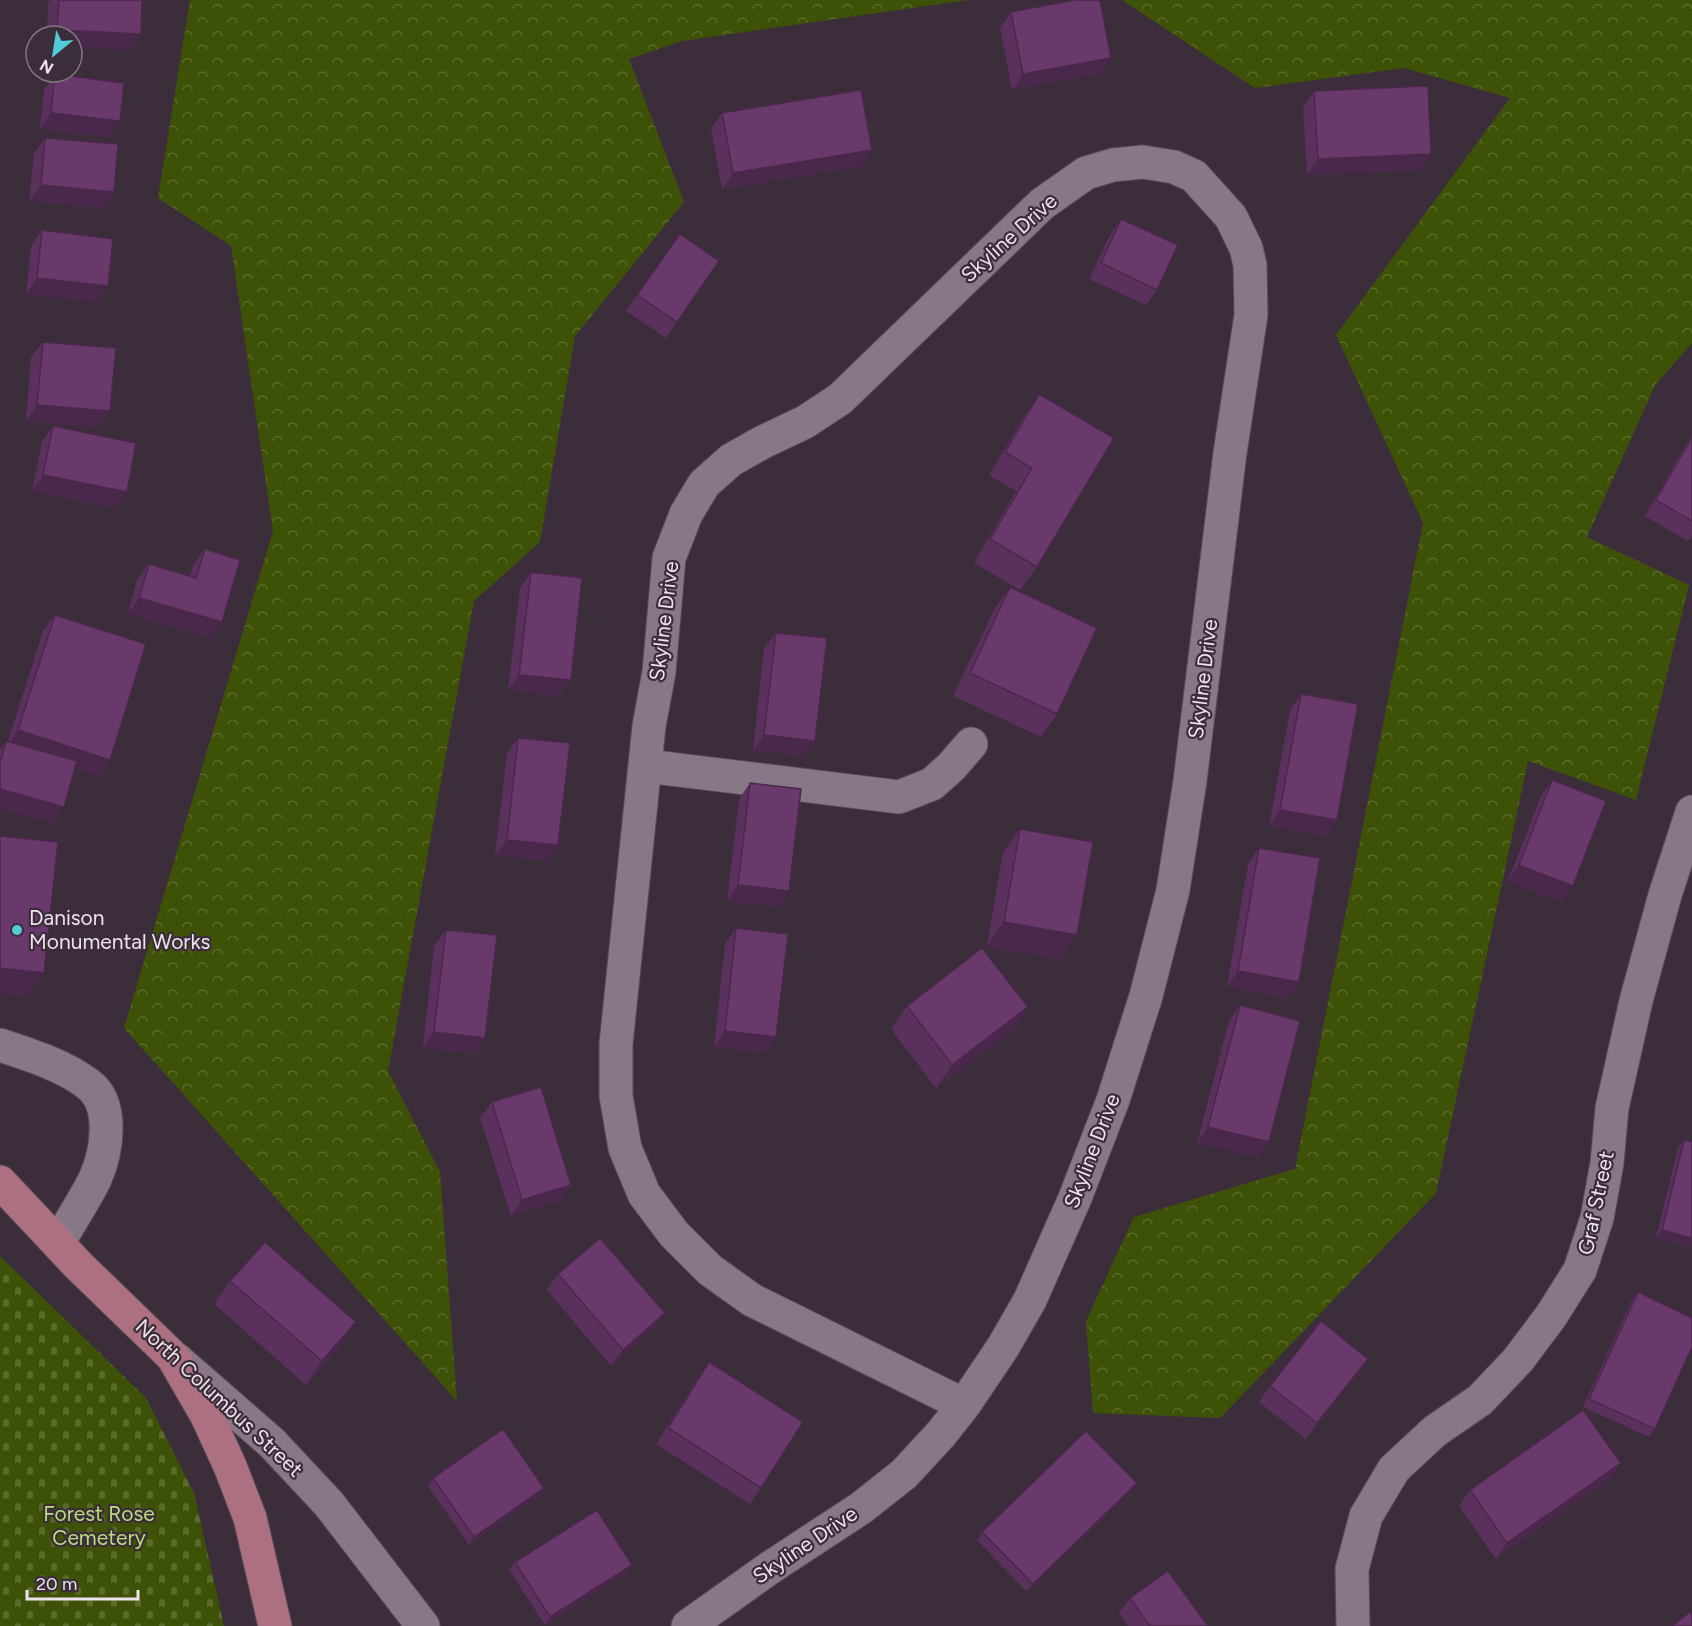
<svg xmlns="http://www.w3.org/2000/svg" width="1692" height="1626" font-family="Figtree,sans-serif">
  <style>
    .forest { fill: url(#forest-crowns) }
    .cemetery { fill: url(#cemetery-stones) }
    .lines { fill: none; stroke-linecap: round; stroke-linejoin: round }
    .minor-casing { stroke: #584b57; stroke-width: 35 }
    .major-casing { stroke: #584b57; stroke-width: 35 }
    .minor { stroke: #887787; stroke-width: 33 }
    .major { stroke: #ad7080; stroke-width: 33 }
    .wall { fill: #5a315c }
    .shaded-wall { fill: #4a284b }
    .building { fill: #69396b; stroke: #4a284b; stroke-width: 1.5 }
    .poi-dot { fill: #52cbd8; stroke: #3c2d3b; stroke-width: 2 }
    .labels { text-anchor: middle; stroke-width: 4.5; stroke-linejoin: round; paint-order: stroke }
    .street-label { font-size: 21px; fill: #ede3ec; stroke: #3c2d3b }
    .poi-label { font-size: 21px; fill: #ede3ec; stroke: #3c2d3b; text-anchor: start }
    .park-label { font-size: 21px; fill: #badc7b; stroke: #3c2d3b }
  </style>
  <defs>
    <pattern id="forest-crowns" width="20" height="18" patternUnits="userSpaceOnUse" patternTransform="scale(1.5)"><rect width="20" height="18" fill="#3e5207"/><path d="M2 6a3 3 0 1 1 6 0M12 15a3 3 0 1 1 6 0" fill="none" stroke="#5a6b2b"/></pattern>
    <pattern id="cemetery-stones" width="16" height="16" patternUnits="userSpaceOnUse" patternTransform="scale(1.5)"><rect width="16" height="16" fill="#3e5207"/><path d="M2 7V4a2 2 0 0 1 4 0v3zM10 15v-3a2 2 0 0 1 4 0v3z" fill="#5a6b2b"/></pattern>
  </defs>
  <rect width="100%" height="100%" fill="#3c2d3b"/>
  <g class="forest">
    <polygon points="190,0 968,0 682,41 629,59 684,202 575,336 540,542 474,601 388,1071 440,1172 457,1401 124,1028 273,531 231,246 158,198"/>
    <polygon points="1122,0 1692,0 1692,343 1655,385 1587,537 1689,585 1636,800 1528,761 1436,1193 1220,1418 1093,1413 1086,1321 1134,1217 1295,1169 1423,523 1336,335 1510,98 1404,68 1255,88"/>
  </g>
  <polygon class="cemetery" points="0,1256 146,1398 194,1493 224,1626 0,1626"/>
  <g class="lines">
    <g class="minor-casing">
      <g id="minor">
        <polyline points="646,766 899,797 932,784 951,767 971,744"/>
        <path d="M0,1045C30,1055 63,1065 88,1084C115,1104 107,1152 95,1179C84,1201 70,1222 58,1243"/>
        <polyline points="177,1360 272,1443 329,1504 423,1626"/>
        <polyline points="688,1626 771,1567 861,1508 904,1474 941,1434 964,1405 1003,1347 1030,1300 1075,1198 1113,1100 1146,996 1173,890 1190,781 1230,453 1251,315 1250,265 1246,248 1231,217 1194,176 1174,167 1143,162 1113,165 1086,173 1042,204 840,399 805,422 763,442 731,460 704,484 686,514 669,558 659,672 649,726 616,1044 616,1096 625,1148 644,1194 674,1234 710,1270 752,1300 964,1405"/>
        <polyline points="1353,1626 1352,1569 1366,1516 1394,1469 1435,1431 1480,1400 1518,1360 1551,1316 1580,1270 1597,1218 1607,1163 1612,1108 1636,1001 1665,895 1692,812"/>
      </g>
    </g>
    <g class="major-casing">
      <polyline id="major" points="0,1182 79,1266 173,1357 207,1416 230,1466 250,1518 275,1626"/>
    </g>
    <use href="#minor" class="minor"/>
    <use href="#major" class="major"/>
  </g>
  <g class="wall">
    <polygon points="50,0 142,0 130,50 72,36 47,36 48,3"/>
    <polygon points="1011,12 1100,74 1012,90 1000,28"/>
    <polygon points="55,74 109,137 40,129 44,90"/>
    <polygon points="1314,91 1419,170 1307,175 1303,107"/>
    <polygon points="722,113 861,166 722,189 711,129"/>
    <polygon points="45,138 114,192 103,208 29,201 34,154"/>
    <polygon points="1121,219 1157,290 1146,305 1089,279 1110,235"/>
    <polygon points="42,230 108,286 97,302 26,294 31,246"/>
    <polygon points="680,234 719,261 666,338 626,311"/>
    <polygon points="43,342 110,411 99,427 26,421 31,357"/>
    <polygon points="1039,394 1037,567 1020,590 974,563 1016,491 989,475 1023,418"/>
    <polygon points="53,426 116,508 32,491 42,442"/>
    <polygon points="1692,435 1692,536 1688,541 1645,516 1687,443"/>
    <polygon points="205,549 222,622 211,638 128,614 137,580 149,564 190,576 193,565"/>
    <polygon points="531,572 571,680 559,696 508,690 520,588"/>
    <polygon points="1010,587 1057,714 1041,737 953,696 994,610"/>
    <polygon points="55,615 110,760 98,776 74,768 64,807 52,823 0,808 0,750 6,741 8,741 43,631"/>
    <polygon points="776,633 815,741 804,756 753,750 764,648"/>
    <polygon points="1301,694 1337,820 1326,836 1269,826 1290,710"/>
    <polygon points="518,738 558,845 547,861 495,855 507,753"/>
    <polygon points="1552,780 1562,902 1508,881 1541,796"/>
    <polygon points="750,783 789,891 778,907 727,901 739,799"/>
    <polygon points="1020,829 1061,959 987,946 1003,852"/>
    <polygon points="1259,848 1288,998 1227,987 1248,864"/>
    <polygon points="736,928 776,1037 765,1053 714,1047 725,944"/>
    <polygon points="446,930 485,1038 474,1054 423,1048 434,946"/>
    <polygon points="1240,1005 1258,1158 1197,1143 1229,1021"/>
    <polygon points="907,1006 1028,1007 1012,1031 936,1088 891,1029"/>
    <polygon points="492,1102 560,1201 511,1216 480,1118"/>
    <polygon points="1684,1140 1692,1142 1692,1247 1656,1238 1678,1148"/>
    <polygon points="558,1274 654,1329 611,1366 547,1290"/>
    <polygon points="230,1281 340,1346 306,1385 214,1304"/>
    <polygon points="1638,1292 1655,1429 1649,1437 1583,1407 1632,1300"/>
    <polygon points="1368,1359 1357,1374 1306,1439 1259,1402 1270,1386"/>
    <polygon points="709,1362 761,1488 750,1504 656,1444 698,1378"/>
    <polygon points="433,1478 544,1488 538,1496 469,1545 428,1486"/>
    <polygon points="1610,1479 1496,1559 1459,1506 1470,1490"/>
    <polygon points="1137,1483 1131,1491 1027,1592 977,1540 982,1532"/>
    <polygon points="515,1562 626,1573 545,1625 509,1570"/>
    <polygon points="1130,1598 1207,1625 1206,1626 1128,1626 1119,1613"/>
  </g>
  <g class="shaded-wall">
    <polygon points="57,30 141,34 130,50 72,47 72,36 53,36"/>
    <polygon points="1111,58 1100,74 1012,90 1023,74"/>
    <polygon points="51,113 120,121 109,137 40,129"/>
    <polygon points="872,150 861,166 722,189 733,173"/>
    <polygon points="1431,154 1419,170 1307,175 1318,159"/>
    <polygon points="41,185 114,192 103,208 29,201"/>
    <polygon points="37,278 108,286 97,302 26,294"/>
    <polygon points="37,405 110,411 99,427 26,421"/>
    <polygon points="43,475 127,492 116,508 32,491"/>
    <polygon points="139,598 222,622 211,638 128,614"/>
    <polygon points="519,675 571,680 559,696 508,690"/>
    <polygon points="18,730 110,760 98,776 7,746"/>
    <polygon points="764,735 815,741 804,756 753,750"/>
    <polygon points="0,789 64,807 52,823 0,808"/>
    <polygon points="1280,810 1337,820 1326,836 1269,826"/>
    <polygon points="507,840 558,845 547,861 495,855"/>
    <polygon points="1519,865 1573,886 1562,902 1508,881"/>
    <polygon points="738,885 789,891 778,907 727,901"/>
    <polygon points="1004,922 1077,935 1061,959 987,946"/>
    <polygon points="0,968 44,973 27,997 0,994"/>
    <polygon points="1238,971 1299,982 1288,998 1227,987"/>
    <polygon points="1028,1007 1012,1031 936,1088 952,1065"/>
    <polygon points="725,1031 776,1037 765,1053 714,1047"/>
    <polygon points="434,1032 485,1038 474,1054 423,1048"/>
    <polygon points="1208,1127 1269,1142 1258,1158 1197,1143"/>
    <polygon points="571,1185 560,1201 511,1216 522,1200"/>
    <polygon points="1662,1230 1692,1238 1692,1247 1656,1238"/>
    <polygon points="665,1313 654,1329 611,1366 623,1350"/>
    <polygon points="356,1322 340,1346 306,1385 322,1361"/>
    <polygon points="1368,1359 1357,1374 1306,1439 1317,1423"/>
    <polygon points="1621,1463 1610,1479 1496,1559 1507,1543"/>
    <polygon points="1137,1483 1131,1491 1027,1592 1033,1584"/>
    <polygon points="544,1488 538,1496 469,1545 474,1537"/>
    <polygon points="632,1565 626,1573 545,1625 550,1617"/>
  </g>
  <g class="building">
    <polygon points="59,0 142,0 141,34 57,30"/>
    <polygon points="1075,0 1100,0 1111,58 1023,74 1011,12"/>
    <polygon points="55,74 124,83 120,121 51,113"/>
    <polygon points="1428,86 1431,154 1318,159 1314,91"/>
    <polygon points="861,90 872,150 733,173 722,113"/>
    <polygon points="45,138 118,144 114,192 41,185"/>
    <polygon points="1121,219 1178,245 1157,290 1101,263"/>
    <polygon points="42,230 113,239 108,286 37,278"/>
    <polygon points="680,234 719,261 677,322 637,295"/>
    <polygon points="43,342 116,348 110,411 37,405"/>
    <polygon points="1039,394 1114,438 1037,567 990,539 1032,468 1005,452"/>
    <polygon points="53,426 136,443 127,492 43,475"/>
    <polygon points="1692,437 1692,521 1656,500"/>
    <polygon points="205,549 240,560 222,622 139,598 149,564 196,578"/>
    <polygon points="531,572 582,578 571,680 519,675"/>
    <polygon points="1010,587 1097,628 1057,714 970,673"/>
    <polygon points="55,615 146,644 110,760 18,730"/>
    <polygon points="776,633 827,638 815,741 764,735"/>
    <polygon points="1301,694 1358,704 1337,820 1280,810"/>
    <polygon points="518,738 570,743 558,845 507,840"/>
    <polygon points="6,741 77,761 64,807 0,789 0,763"/>
    <polygon points="1552,780 1606,801 1573,886 1519,865"/>
    <polygon points="750,783 801,789 789,891 738,885"/>
    <polygon points="1020,829 1093,842 1077,935 1004,922"/>
    <polygon points="0,836 58,842 44,973 0,968"/>
    <polygon points="1259,848 1320,858 1299,982 1238,971"/>
    <polygon points="736,928 788,934 776,1037 725,1031"/>
    <polygon points="446,930 497,935 485,1038 434,1032"/>
    <polygon points="982,948 1028,1007 952,1065 907,1006"/>
    <polygon points="1240,1005 1300,1021 1269,1142 1208,1127"/>
    <polygon points="541,1087 571,1185 522,1200 492,1102"/>
    <polygon points="1684,1140 1692,1142 1692,1238 1662,1230"/>
    <polygon points="600,1238 665,1313 623,1350 558,1274"/>
    <polygon points="265,1242 356,1322 322,1361 230,1281"/>
    <polygon points="1638,1292 1692,1318 1692,1347 1655,1429 1589,1399"/>
    <polygon points="1321,1321 1368,1359 1317,1423 1270,1386"/>
    <polygon points="709,1362 803,1422 761,1488 668,1428"/>
    <polygon points="1583,1410 1621,1463 1507,1543 1470,1490"/>
    <polygon points="503,1429 544,1488 474,1537 433,1478"/>
    <polygon points="1086,1431 1137,1483 1033,1584 982,1532"/>
    <polygon points="597,1510 632,1565 550,1617 515,1562"/>
    <polygon points="1168,1571 1207,1625 1205,1626 1150,1626 1130,1598"/>
    <polygon points="1690,1612 1692,1615 1692,1626 1672,1626"/>
  </g>
  <circle class="poi-dot" cx="17" cy="930" r="6"/>
  <g class="labels">
    <g class="street-label">
      <text transform="translate(1009 238) rotate(-42)" y="7">Skyline Drive</text>
      <text transform="translate(664 621) rotate(-83)" y="7">Skyline Drive</text>
      <text transform="translate(1203 679) rotate(-83)" y="7">Skyline Drive</text>
      <text transform="translate(1092 1151) rotate(-69)" y="7">Skyline Drive</text>
      <text transform="translate(1596 1203) rotate(-78)" y="7">Graf Street</text>
      <text transform="translate(219 1398) rotate(43)" y="7">North Columbus Street</text>
      <text transform="translate(805 1545) rotate(-34)" y="7">Skyline Drive</text>
    </g>
    <g class="poi-label">
      <text x="29" y="925">Danison<tspan x="29" dy="24">Monumental Works</tspan></text>
    </g>
    <g class="park-label">
      <text x="99" y="1521">Forest Rose<tspan x="99" dy="24">Cemetery</tspan></text>
    </g>
  </g>
  <g transform="translate(54 54) rotate(210)"><circle r="28" fill="#3c2d3b" stroke="#837682" stroke-width="1.5"/>
  <path d="M0-4.5L10 22L0 15L-10 22Z" fill="#52cbd8"/>
  <text y="-9" font-size="16" font-weight="bold" text-anchor="middle" fill="#ede3ec">N</text>
  </g>
  <path d="M27 1590v9h111v-9" fill="none" stroke="#ede3ec" stroke-width="3"/>
  <text x="36" y="1590" font-size="18" fill="#ede3ec" stroke="#3c2d3b" stroke-width="4.5" paint-order="stroke">20 m</text>
</svg>
